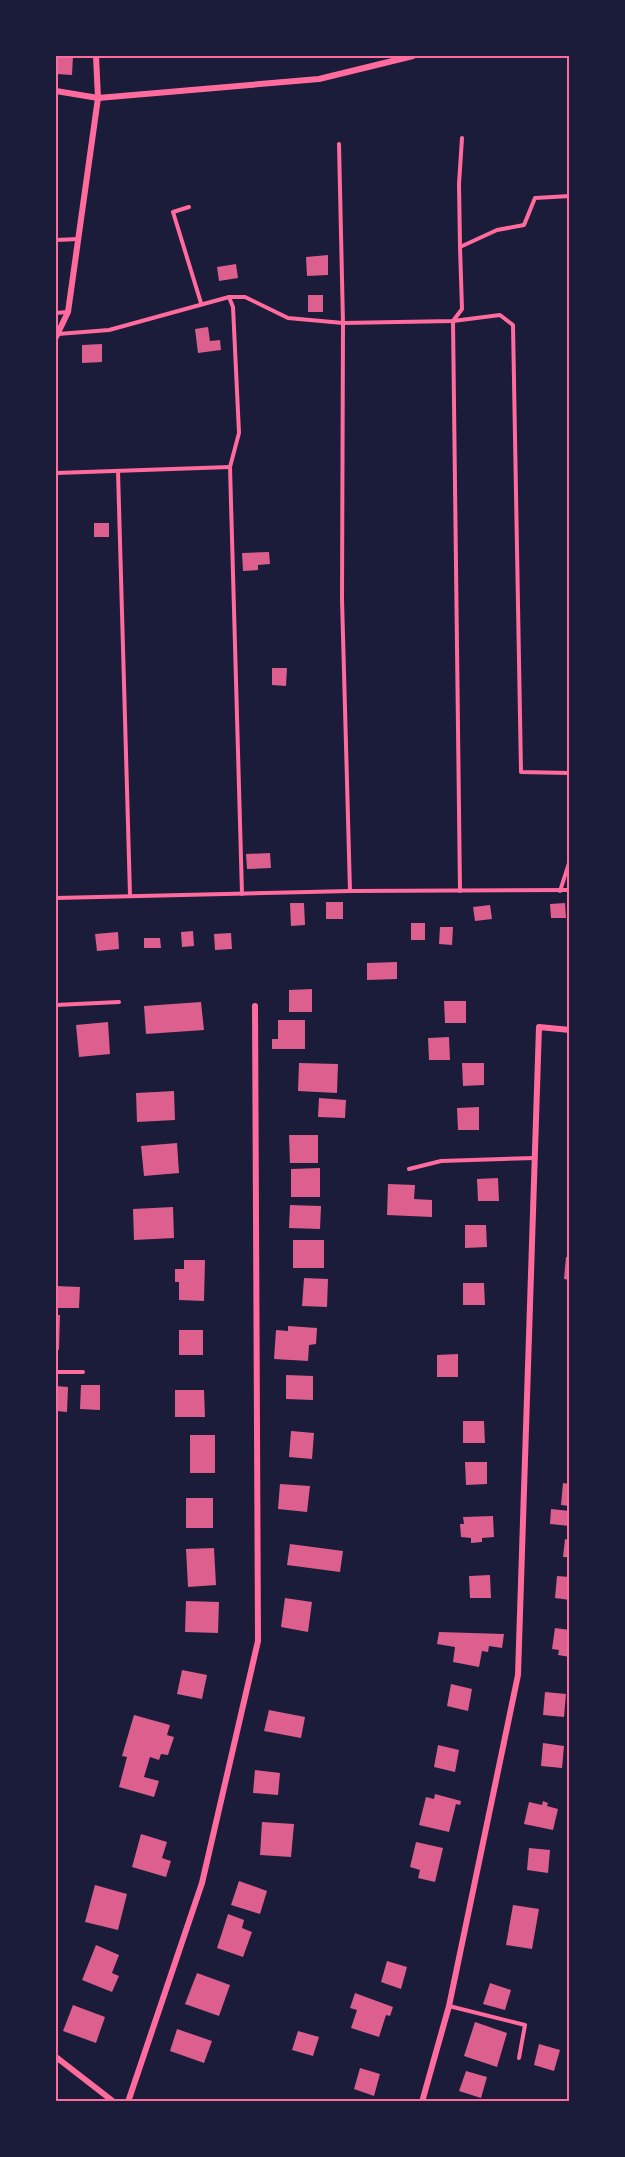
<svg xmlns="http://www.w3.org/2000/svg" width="625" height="2157" font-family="Lato,sans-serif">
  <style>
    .building { fill: #dd5f8e }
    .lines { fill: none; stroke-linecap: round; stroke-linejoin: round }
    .service { stroke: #ff6b9d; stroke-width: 4 }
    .minor { stroke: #ff6b9d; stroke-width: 6 }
    .neatline { fill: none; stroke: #ff6b9d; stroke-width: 2 }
  </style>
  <rect width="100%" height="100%" fill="#1b1b3a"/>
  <g class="building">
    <polygon points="56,56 73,56 72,75 56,74"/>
    <polygon points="328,255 328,275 307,276 306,257"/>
    <polygon points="236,264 238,278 219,281 217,267"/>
    <rect x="308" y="295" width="15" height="17"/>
    <polygon points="208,327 210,341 220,340 221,350 198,353 195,329"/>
    <polygon points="102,344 102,362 82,363 82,345"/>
    <rect x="94" y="523" width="15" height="14"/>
    <polygon points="269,552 270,564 258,565 258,570 243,571 242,553"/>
    <polygon points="272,668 287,668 286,686 272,685"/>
    <polygon points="270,853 271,868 247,869 246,854"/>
    <rect x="326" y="902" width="17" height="17"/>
    <polygon points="290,903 304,903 305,925 291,926"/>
    <polygon points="565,903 566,918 551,918 550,904"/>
    <polygon points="490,905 492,919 475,921 473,907"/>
    <rect x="411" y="923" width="14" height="17"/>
    <polygon points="440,927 453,927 452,945 439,944"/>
    <polygon points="193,931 194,946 182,947 181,932"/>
    <polygon points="118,932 119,949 97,951 95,934"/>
    <polygon points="231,933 232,949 215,950 214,934"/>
    <polygon points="144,938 160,938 161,948 144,948"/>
    <polygon points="397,962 397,979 367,980 367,963"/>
    <polygon points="312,989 312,1012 289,1012 289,990"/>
    <polygon points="444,1001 466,1001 466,1023 445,1023"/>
    <polygon points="201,1002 204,1030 146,1034 144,1006"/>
    <polygon points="278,1020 305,1020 305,1049 272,1049 272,1039 278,1039"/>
    <polygon points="108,1022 110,1054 79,1057 76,1025"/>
    <polygon points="449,1037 450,1060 429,1060 428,1038"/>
    <polygon points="299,1063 338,1064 337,1093 298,1091"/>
    <polygon points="462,1063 484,1063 484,1085 463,1086"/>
    <polygon points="174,1091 175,1120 137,1122 136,1093"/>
    <polygon points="319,1098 346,1100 345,1118 318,1117"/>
    <polygon points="479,1107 479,1130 458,1130 457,1108"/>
    <polygon points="289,1135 318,1135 318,1163 290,1163"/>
    <polygon points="177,1143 179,1173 144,1176 141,1146"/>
    <polygon points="320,1168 320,1197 291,1197 291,1169"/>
    <polygon points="498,1178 499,1201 478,1201 477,1179"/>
    <polygon points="388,1184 415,1185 414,1199 432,1200 432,1217 387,1215"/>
    <polygon points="290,1205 321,1206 320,1229 289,1228"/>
    <polygon points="173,1207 174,1238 134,1240 133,1209"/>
    <polygon points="465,1225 486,1225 487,1247 465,1248"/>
    <rect x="293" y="1240" width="31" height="28"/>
    <polygon points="566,1257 570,1257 570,1280 564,1279"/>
    <polygon points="184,1260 205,1260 204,1301 179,1300 179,1282 175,1282 175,1269 184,1269"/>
    <polygon points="304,1278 328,1279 327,1307 302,1306"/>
    <polygon points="463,1283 484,1283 485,1305 463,1305"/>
    <polygon points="56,1286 80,1287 79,1308 56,1308"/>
    <polygon points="56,1315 60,1315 59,1350 56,1349"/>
    <polygon points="288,1326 317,1328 316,1344 309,1345 308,1361 274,1359 276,1330 288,1331"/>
    <rect x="179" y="1330" width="24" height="25"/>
    <polygon points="458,1354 458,1377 437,1377 437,1355"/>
    <polygon points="286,1375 313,1376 313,1400 286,1399"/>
    <polygon points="81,1385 100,1385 100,1410 80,1409"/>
    <polygon points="56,1386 68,1387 67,1412 56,1411"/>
    <polygon points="175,1390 204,1390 205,1417 175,1417"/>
    <polygon points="463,1421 484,1421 485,1443 463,1443"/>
    <polygon points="291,1431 314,1433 312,1459 289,1457"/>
    <rect x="190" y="1435" width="25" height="38"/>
    <polygon points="465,1462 487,1462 487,1484 466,1485"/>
    <polygon points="563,1483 570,1484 570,1506 561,1505"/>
    <polygon points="280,1484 310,1486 307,1512 278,1509"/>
    <rect x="186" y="1498" width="27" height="30"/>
    <polygon points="551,1509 570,1511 570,1526 550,1524"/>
    <polygon points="493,1516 494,1537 482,1538 482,1542 471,1543 471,1538 461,1537 460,1524 464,1524 463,1517"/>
    <polygon points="565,1539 570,1540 570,1557 563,1557"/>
    <polygon points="290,1544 343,1551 340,1572 287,1565"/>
    <polygon points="214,1548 216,1585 188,1587 186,1549"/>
    <polygon points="490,1575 491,1598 470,1598 469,1576"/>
    <polygon points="557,1576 570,1577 570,1600 555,1598"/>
    <polygon points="285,1598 312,1602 308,1632 281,1627"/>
    <polygon points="186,1601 219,1602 218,1633 185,1632"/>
    <polygon points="555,1628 570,1630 570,1657 558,1655 559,1650 552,1649"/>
    <polygon points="439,1632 504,1634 502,1648 489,1646 488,1652 482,1651 479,1667 453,1662 455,1647 437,1644"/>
    <polygon points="182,1670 207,1675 202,1699 177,1694"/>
    <polygon points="451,1684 472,1689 468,1711 447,1706"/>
    <polygon points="545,1692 566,1694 564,1717 543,1715"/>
    <polygon points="269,1710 305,1717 301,1738 264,1731"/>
    <polygon points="134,1715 170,1725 167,1735 174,1737 168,1755 161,1754 159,1760 150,1757 144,1777 159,1781 154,1797 119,1787 127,1757 122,1756"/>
    <polygon points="543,1743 564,1746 562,1768 541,1766"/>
    <polygon points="438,1745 459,1750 455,1772 434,1767"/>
    <polygon points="255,1770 280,1773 278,1795 253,1793"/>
    <polygon points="435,1794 461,1801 460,1805 456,1804 449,1832 419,1825 426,1797 434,1799"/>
    <polygon points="543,1801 548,1803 547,1806 558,1809 553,1830 524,1824 529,1802 542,1805"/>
    <polygon points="262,1822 294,1824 291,1857 260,1855"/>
    <polygon points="141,1834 167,1842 162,1858 171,1861 166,1877 132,1867"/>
    <polygon points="416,1842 443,1848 435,1882 418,1878 420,1870 410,1867"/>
    <polygon points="529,1848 550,1850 548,1873 527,1870"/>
    <polygon points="239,1881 267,1891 260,1914 231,1905"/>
    <polygon points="95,1885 127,1894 118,1930 85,1922"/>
    <polygon points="513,1905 539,1909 532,1949 506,1945"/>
    <polygon points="228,1914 244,1920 242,1928 252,1932 243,1957 217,1948"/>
    <polygon points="96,1945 119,1955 112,1973 119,1976 112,1992 82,1980"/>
    <polygon points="387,1961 407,1967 401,1989 381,1982"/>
    <polygon points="197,1973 230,1985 219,2016 185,2004"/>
    <polygon points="490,1983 511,1990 505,2010 483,2004"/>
    <polygon points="355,1993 393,2007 390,2016 386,2015 379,2037 351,2028 357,2010 350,2008"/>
    <polygon points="73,2005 105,2017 96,2043 63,2031"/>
    <polygon points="475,2022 507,2033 497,2067 464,2056"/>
    <polygon points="177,2029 212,2041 204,2063 170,2051"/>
    <polygon points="298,2031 319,2037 313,2056 292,2050"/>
    <polygon points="539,2044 560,2050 554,2071 534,2065"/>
    <polygon points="360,2068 380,2074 374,2096 354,2089"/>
    <polygon points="466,2071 487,2077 481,2098 459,2091"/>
  </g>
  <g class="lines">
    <g class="service">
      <polyline points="339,144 343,323 342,599 350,891"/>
      <polyline points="189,207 173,212 201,303"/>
      <polyline points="56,240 78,239"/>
      <polyline points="460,247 459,184 462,138"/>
      <polyline points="229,297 233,307 239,433 230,467 242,894"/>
      <polyline points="56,313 67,312"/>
      <polyline points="58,334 109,330 229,297 245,297 288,318 343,323 453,321 500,315 513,325 521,772 570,773"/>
      <polyline points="118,471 130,895"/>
      <polyline points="56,473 230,467"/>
      <polyline points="460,891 453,321 462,309 460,247 497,230 524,225 535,198 570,196"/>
      <polyline points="560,891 570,860"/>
      <polyline points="56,898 350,891 570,890"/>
      <polyline points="56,1005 119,1002"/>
      <polyline points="409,1169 441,1161 535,1158"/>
      <polyline points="56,1372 83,1372"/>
      <polyline points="449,2006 525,2025 519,2058"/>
    </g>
    <g class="minor">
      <polyline points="56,91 98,98 319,79 413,56"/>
      <polyline points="56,337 68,312 98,98 96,56"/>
      <polyline points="56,2057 114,2102"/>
      <polyline points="128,2102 202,1883 258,1641 255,1006"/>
      <polyline points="422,2102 449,2006 518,1675 539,1027 570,1030"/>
    </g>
  </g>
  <rect width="625" height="2157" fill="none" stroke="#1b1b3a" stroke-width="114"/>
  <rect x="57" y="57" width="511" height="2043" class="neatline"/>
</svg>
